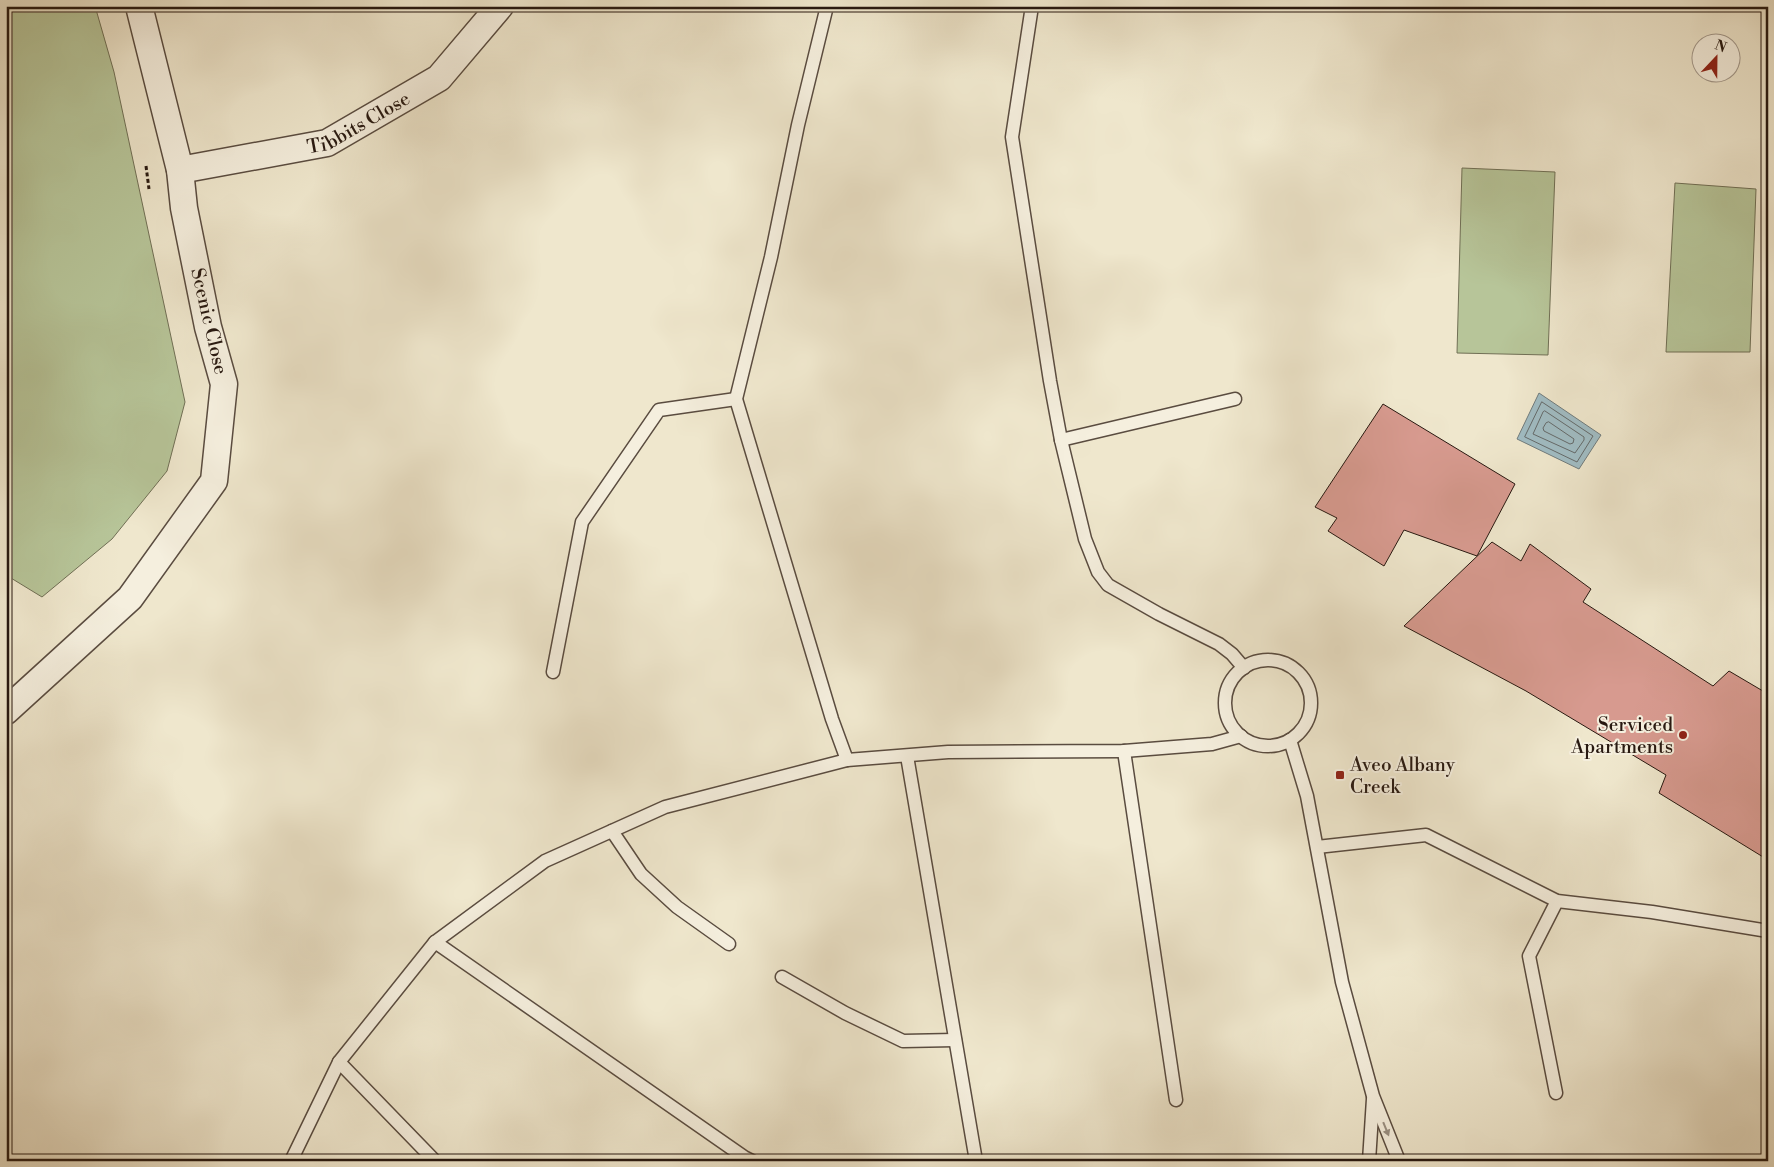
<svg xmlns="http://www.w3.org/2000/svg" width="1774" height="1167" font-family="'Libre Bodoni',serif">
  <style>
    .green { fill: #b7c599; stroke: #706f55 }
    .water { fill: #a0bcc3; stroke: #707b7c }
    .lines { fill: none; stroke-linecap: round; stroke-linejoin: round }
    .shore { stroke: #646a6a; stroke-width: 1 }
    .building { fill: #d79a8f; stroke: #281911 }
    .lane-casing { stroke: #5a4c40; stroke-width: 15 }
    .street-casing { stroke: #5a4c40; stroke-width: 29 }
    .path { stroke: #281911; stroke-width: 3; stroke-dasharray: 4 2.5; stroke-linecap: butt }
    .lane { stroke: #f5efde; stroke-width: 12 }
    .street { stroke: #f5efde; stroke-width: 26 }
    .oneway { fill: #998f82 }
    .poi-dot { fill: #8f2418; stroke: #f5efde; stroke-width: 2 }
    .labels { text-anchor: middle; stroke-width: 4; stroke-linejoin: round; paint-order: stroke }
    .street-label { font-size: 19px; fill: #281911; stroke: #f5efde }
    .poi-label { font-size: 19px; fill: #281911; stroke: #f5efde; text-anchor: end }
  </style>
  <rect width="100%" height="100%" fill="#efe7cd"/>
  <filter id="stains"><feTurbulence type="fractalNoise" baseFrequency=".004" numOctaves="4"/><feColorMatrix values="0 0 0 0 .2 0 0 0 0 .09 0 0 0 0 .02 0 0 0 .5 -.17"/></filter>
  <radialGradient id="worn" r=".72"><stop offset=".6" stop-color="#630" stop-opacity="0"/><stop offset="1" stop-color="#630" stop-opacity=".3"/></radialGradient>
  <g class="green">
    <polygon points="6,6 95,6 114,72 185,402 167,471 112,539 42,597 6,575"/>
    <polygon points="1462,168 1555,172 1548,355 1457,353"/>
    <polygon points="1675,183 1756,189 1750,352 1666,352"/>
  </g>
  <polygon class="water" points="1539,393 1601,435 1579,469 1517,439"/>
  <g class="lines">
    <g class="shore">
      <polygon points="1542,402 1593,436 1577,462 1525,437"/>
      <polygon points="1545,411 1584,437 1584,440 1575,453 1533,434 1543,412"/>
      <polygon points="1549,422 1574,439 1573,443 1570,444 1544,431 1543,428 1546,423"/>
    </g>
  </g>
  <g class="building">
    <polygon points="1383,404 1515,484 1477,556 1404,530 1384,566 1328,531 1337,518 1315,507"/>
    <polygon points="1492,542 1521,561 1530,544 1591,589 1583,602 1713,686 1729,671 1768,694 1768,860 1659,793 1666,775 1526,691 1404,626"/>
  </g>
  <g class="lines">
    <g class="lane-casing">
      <g id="lane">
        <polyline points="827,6 798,125 771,257 736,399 832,719 847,760 948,752 1124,751 1212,744 1241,736"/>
        <polyline points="1032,6 1012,137 1050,381 1061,440 1085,539 1098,572 1108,585 1159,614 1219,644 1232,654 1244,668"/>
        <polyline points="1061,440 1235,399"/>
        <circle cx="1268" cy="703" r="43"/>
        <polyline points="553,672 582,522 659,410 736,399"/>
        <polyline points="1290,740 1307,796 1342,982 1373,1096 1399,1161"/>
        <polyline points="1124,751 1176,1100"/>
        <polyline points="907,756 976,1161"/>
        <polyline points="612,831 641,874 677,907 729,944"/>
        <polyline points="1317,847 1426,835 1557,901 1652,912 1768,931"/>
        <polyline points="435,942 744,1157 752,1161"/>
        <polyline points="782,977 845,1013 903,1041 955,1040"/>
        <polyline points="339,1062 435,1161"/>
        <polyline points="1556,1093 1529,956 1557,901"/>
        <polyline points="291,1161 339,1062 435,942 545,861 665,807 847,760"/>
        <polyline points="1369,1161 1373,1099"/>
      </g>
    </g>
    <g class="street-casing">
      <g id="street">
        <path id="s1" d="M180,170L327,143L439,78L500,6"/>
        <polyline points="6,711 130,598 214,481 224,384 208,327 184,208 180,170 139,6"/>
      </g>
    </g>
    <polyline class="path" points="146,166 149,189"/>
    <use href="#lane" class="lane"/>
    <use href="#street" class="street"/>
  </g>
  <defs><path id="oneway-solid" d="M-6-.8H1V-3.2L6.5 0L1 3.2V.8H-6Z" transform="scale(1.25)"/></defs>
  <use class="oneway" href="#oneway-solid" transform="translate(1386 1129) rotate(68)"/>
  <g class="poi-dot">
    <circle cx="1683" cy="735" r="5"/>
    <rect x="1335" y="770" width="10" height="10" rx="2.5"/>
  </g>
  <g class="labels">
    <g class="street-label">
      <text dy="7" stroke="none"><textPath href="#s1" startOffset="186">Tibbits Close</textPath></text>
      <text transform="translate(210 321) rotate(77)" y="7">Scenic Close</text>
    </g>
    <g class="poi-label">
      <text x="1673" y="731">Serviced<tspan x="1673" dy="22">Apartments</tspan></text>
      <text x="1350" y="771" text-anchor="start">Aveo Albany<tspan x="1350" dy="22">Creek</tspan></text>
    </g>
  </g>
  <rect width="1774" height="1167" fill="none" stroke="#efe7cd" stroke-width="25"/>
  <rect x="8" y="8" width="1759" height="1152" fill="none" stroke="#281911" stroke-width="2.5"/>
  <rect x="12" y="12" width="1749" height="1142" fill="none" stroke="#281911"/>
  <g transform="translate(1716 58) rotate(22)"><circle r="24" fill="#f5efde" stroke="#a3998c"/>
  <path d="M0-4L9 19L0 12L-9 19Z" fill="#8f2418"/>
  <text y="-8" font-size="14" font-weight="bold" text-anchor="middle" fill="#281911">N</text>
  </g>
  <rect width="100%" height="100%" filter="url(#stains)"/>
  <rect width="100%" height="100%" fill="url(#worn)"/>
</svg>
